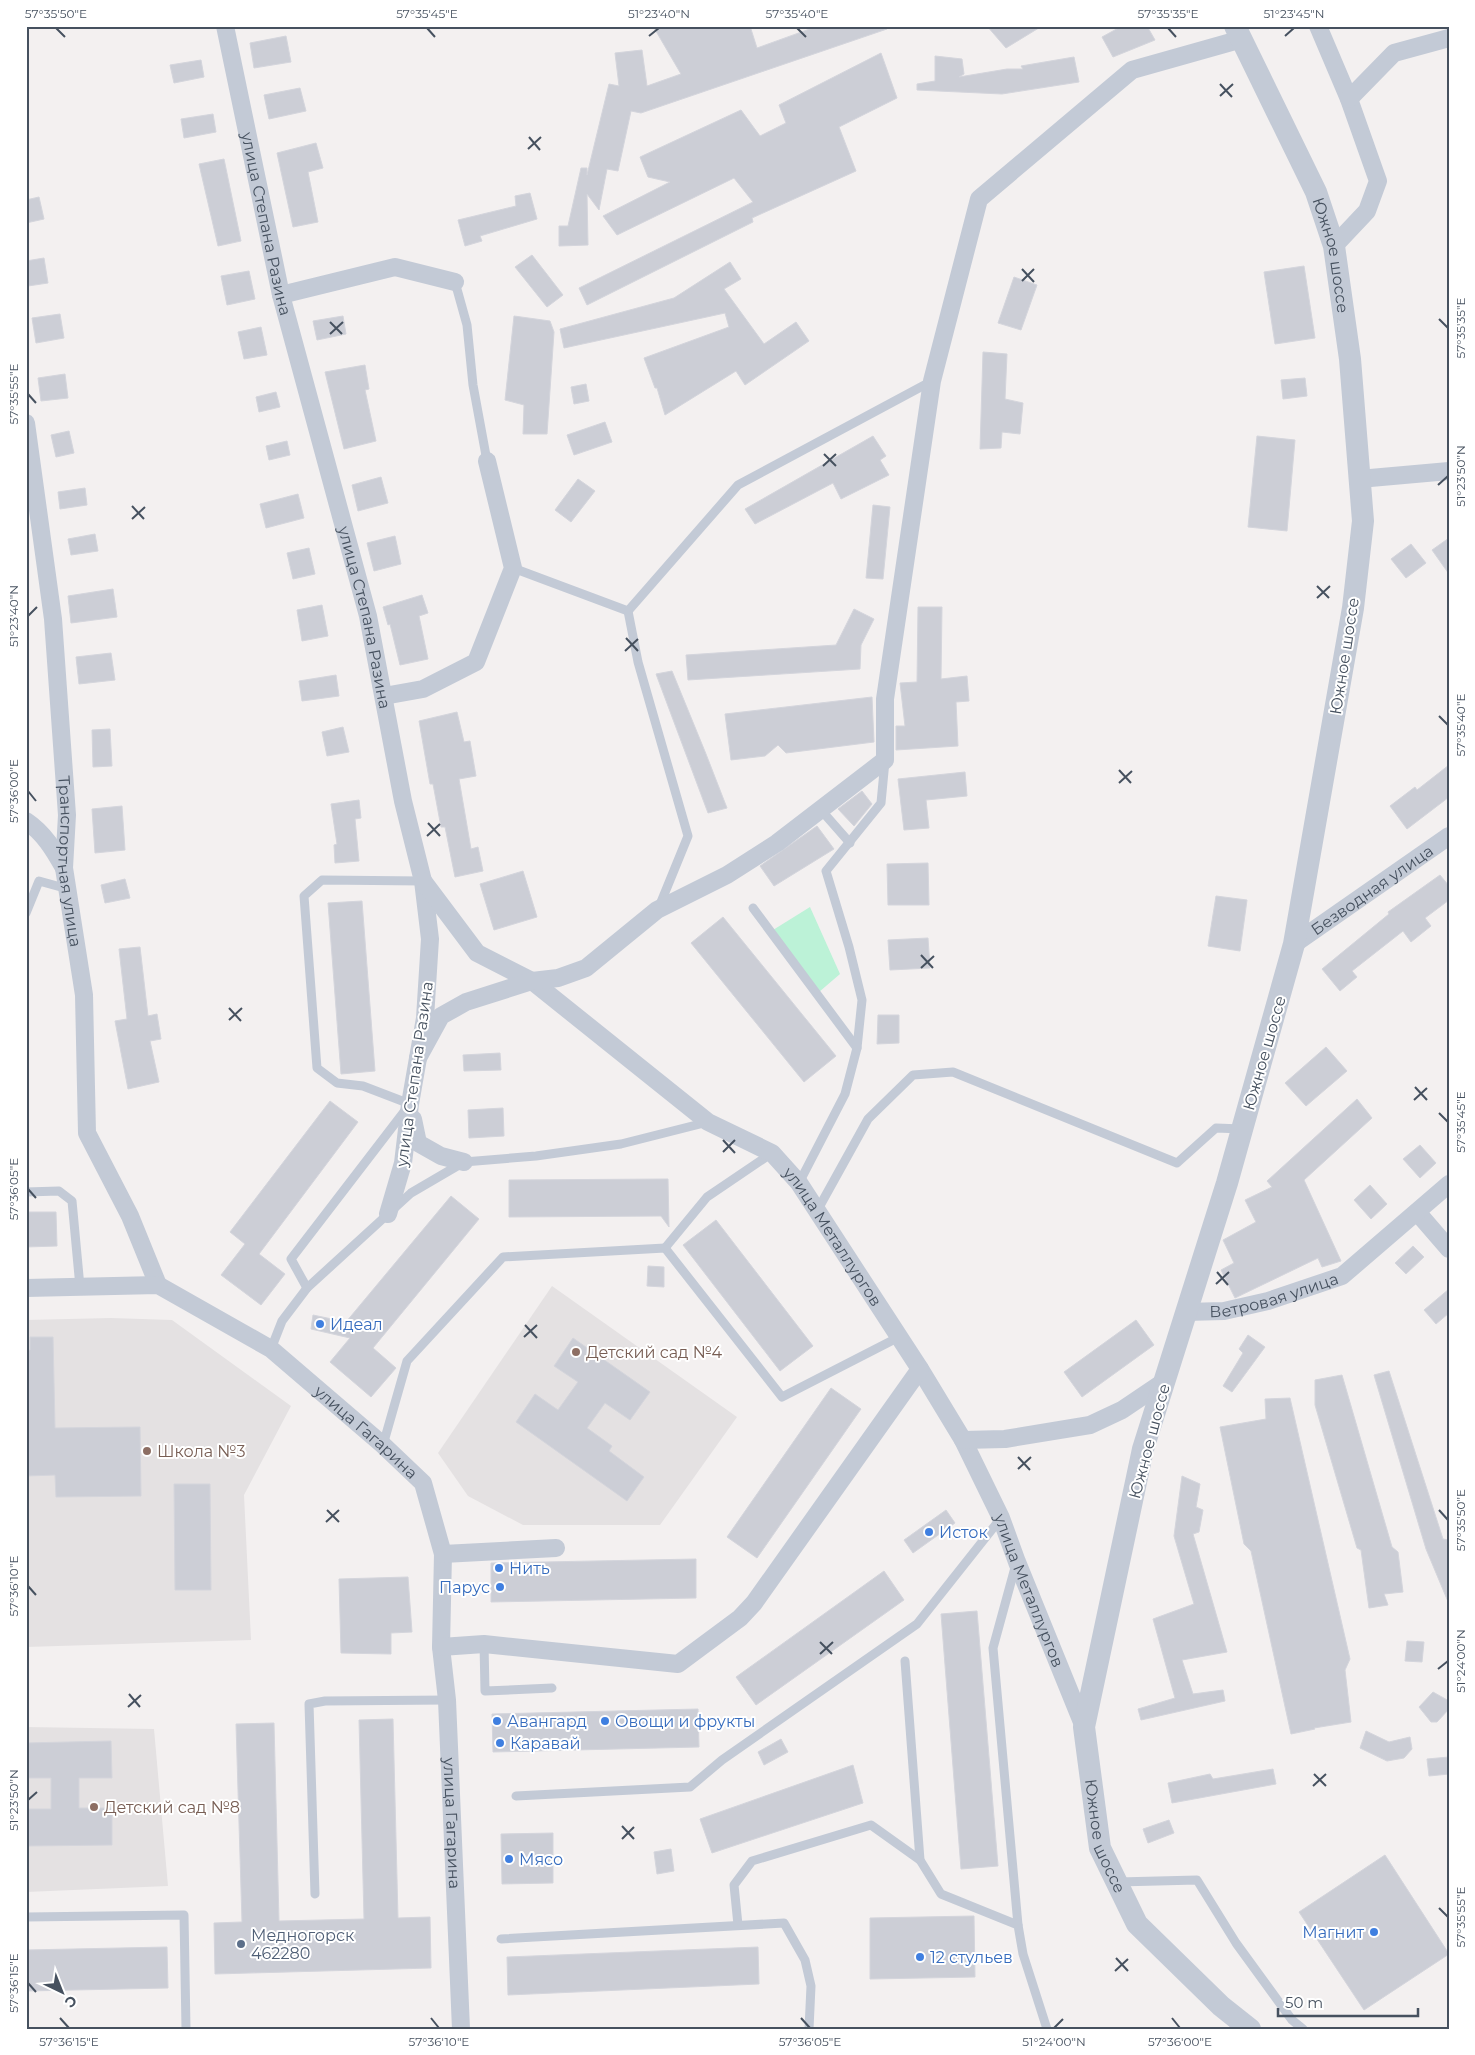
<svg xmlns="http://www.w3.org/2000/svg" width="1475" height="2055" font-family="Montserrat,sans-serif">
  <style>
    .education { fill: #e4e1e2 }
    .green { fill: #bcf2d7 }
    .building { fill: #ccced6; stroke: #d4d5dc }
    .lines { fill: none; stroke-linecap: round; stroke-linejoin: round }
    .service { stroke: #c3cad6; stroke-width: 9 }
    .minor { stroke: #c3cad6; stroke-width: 18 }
    .tertiary { stroke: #c3cad6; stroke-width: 22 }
    .ticks { fill: none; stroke: #46515f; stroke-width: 2 }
    .shop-dot { fill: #3f7fe0; stroke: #fff; stroke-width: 2 }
    .education-dot { fill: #8d6e63; stroke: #fff; stroke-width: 2 }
    .service-dot { fill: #5c6f8a; stroke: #fff; stroke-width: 2 }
    .labels { text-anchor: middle; stroke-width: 4; stroke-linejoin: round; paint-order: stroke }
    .street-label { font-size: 16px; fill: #46515f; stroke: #fff }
    .shop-label { font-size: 16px; fill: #366cbe; stroke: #fff; text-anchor: start }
    .education-label { font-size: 16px; fill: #785e54; stroke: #fff; text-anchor: start }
    .service-label { font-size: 16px; fill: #4e5e75; stroke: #fff; text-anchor: start }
    .neatline { fill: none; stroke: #46515f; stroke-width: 2 }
    .ticks-label { font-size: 12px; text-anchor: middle; fill: #46515f }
  </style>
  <rect width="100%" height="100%" fill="#f3f0f0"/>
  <g class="education">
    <polygon points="552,1286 737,1417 660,1525 523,1525 468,1496 438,1453"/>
    <polygon points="111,1318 172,1320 291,1406 244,1495 251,1640 26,1647 26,1320"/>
    <polygon points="26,1727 154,1729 168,1886 26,1892"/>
  </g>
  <polygon class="green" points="810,907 840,974 819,992 773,930"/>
  <g class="building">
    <polygon points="653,26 750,26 757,48 818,26 887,26 887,29 641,113 631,111 618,171 607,169 599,210 587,194 588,245 559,246 559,226 568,226 581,168 587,168 587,175 609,84 619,86 615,53 642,50 647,86 681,74"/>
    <polygon points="987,26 1042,26 1006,48"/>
    <polygon points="1122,26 1147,26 1155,40 1113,57 1102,37"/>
    <polygon points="286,36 291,62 254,68 250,43"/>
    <polygon points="881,53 897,98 839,127 856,171 752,218 753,222 587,305 579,288 753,202 734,178 617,235 603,216 670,182 648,177 640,157 741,110 760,136 786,123 779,105"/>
    <polygon points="935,56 962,59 964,74 959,77 1007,69 1023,69 1021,66 1074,57 1079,82 1002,94 917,90 917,84 935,81"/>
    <polygon points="201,60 204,77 174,83 170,65"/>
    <polygon points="300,88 306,111 269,119 264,95"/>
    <polygon points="213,114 216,132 184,138 181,119"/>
    <polygon points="316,143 323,168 308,172 318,222 293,227 277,153"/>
    <polygon points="224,159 241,241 218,246 199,164"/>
    <polygon points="530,193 537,219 480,236 482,241 465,246 458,220 516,206 515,196"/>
    <polygon points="39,197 44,219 26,223 26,200"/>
    <polygon points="532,255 563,295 547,307 515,267"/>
    <polygon points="44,258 48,283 28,286 26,261"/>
    <polygon points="730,262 741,279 724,289 764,344 796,322 809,341 745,385 736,371 665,415 657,388 655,388 644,358 729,327 725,313 564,348 560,329 674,298"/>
    <polygon points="1304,266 1315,338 1275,344 1264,272"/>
    <polygon points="249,271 255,299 227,305 221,276"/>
    <polygon points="1014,277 1037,285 1021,330 998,323"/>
    <polygon points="60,314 64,338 36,343 32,318"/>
    <polygon points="343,316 346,334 317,340 313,321"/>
    <polygon points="514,316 550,321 554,332 547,434 523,434 524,405 505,400"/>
    <polygon points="261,327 267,355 244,359 238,332"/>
    <polygon points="983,352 1007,354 1005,399 1023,403 1020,434 1002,432 1001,448 980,449"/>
    <polygon points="365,365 369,389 365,390 376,441 344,449 325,372"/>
    <polygon points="65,374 68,398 41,401 38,378"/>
    <polygon points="1305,378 1307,396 1283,399 1281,380"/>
    <polygon points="586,384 589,401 574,404 571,387"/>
    <polygon points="276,392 280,407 259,412 256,397"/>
    <polygon points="605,422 612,442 574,455 567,435"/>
    <polygon points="69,431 74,453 56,457 51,435"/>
    <polygon points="873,436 886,456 880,460 889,475 841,499 833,483 755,524 745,509"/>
    <polygon points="1257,436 1295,440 1287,531 1248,527"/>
    <polygon points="287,441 290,455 269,460 266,446"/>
    <polygon points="381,477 388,503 358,511 352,485"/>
    <polygon points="578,479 595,491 571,522 555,510"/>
    <polygon points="85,488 87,505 60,509 58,492"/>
    <polygon points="298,494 304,518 266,528 260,504"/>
    <polygon points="873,505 890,507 883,579 866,578"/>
    <polygon points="95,534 98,551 71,555 68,539"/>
    <polygon points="395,536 401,564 374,571 367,543"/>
    <polygon points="1449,538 1449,574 1432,550"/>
    <polygon points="1411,544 1426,563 1406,578 1391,559"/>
    <polygon points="309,548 315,574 293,579 287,553"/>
    <polygon points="113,589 117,617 71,623 68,596"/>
    <polygon points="422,595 428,613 419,616 428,659 400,665 390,624 388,625 383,607"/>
    <polygon points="322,605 328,636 302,641 297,610"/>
    <polygon points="918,607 942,607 941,679 967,676 969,701 956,702 958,746 896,750 896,726 905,726 900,683 917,682"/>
    <polygon points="854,609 874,619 861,645 860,669 688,680 686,655 836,645"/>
    <polygon points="111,653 115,680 79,684 76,657"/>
    <polygon points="672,671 706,754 727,808 708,813 656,674"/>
    <polygon points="336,675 339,696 302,701 299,681"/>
    <polygon points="872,697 874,742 786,753 778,745 765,756 731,760 725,714"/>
    <polygon points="457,712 464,742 470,741 476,776 459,779 471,849 478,847 483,871 455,877 445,827 441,827 433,784 430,784 419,721"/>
    <polygon points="343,727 349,752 327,756 322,732"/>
    <polygon points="110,729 112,766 93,767 92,730"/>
    <polygon points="1449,765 1449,797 1407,829 1390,806 1415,787 1417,790"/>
    <polygon points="965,772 967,796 926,800 929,828 904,830 898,779"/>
    <polygon points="862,791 872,804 854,826 838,809"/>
    <polygon points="359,800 361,818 355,819 359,861 335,863 334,845 337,844 331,804"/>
    <polygon points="122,806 125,850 95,853 92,809"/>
    <polygon points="817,826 834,849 774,886 760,866"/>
    <polygon points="928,863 929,905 888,905 887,864"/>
    <polygon points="523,871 537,917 494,930 480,884"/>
    <polygon points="1440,875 1449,886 1449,900 1425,918 1431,926 1411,942 1403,931 1352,971 1357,977 1340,991 1322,969 1389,914 1388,912"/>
    <polygon points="125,879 130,898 105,903 101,885"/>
    <polygon points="1216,896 1247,900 1240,951 1208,946"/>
    <polygon points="362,901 375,1071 341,1074 328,903"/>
    <polygon points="723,917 836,1056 804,1082 691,943"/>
    <polygon points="928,938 930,968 890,970 888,940"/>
    <polygon points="140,947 148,1016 157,1014 161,1039 150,1041 159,1082 128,1089 115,1021 127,1019 119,949"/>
    <polygon points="878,1015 899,1015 899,1043 877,1044"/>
    <polygon points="1326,1047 1347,1071 1306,1106 1285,1083"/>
    <polygon points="500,1053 501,1070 464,1071 463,1055"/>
    <polygon points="1357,1099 1372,1118 1304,1180 1341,1261 1322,1267 1318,1258 1235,1298 1221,1270 1234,1263 1223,1240 1256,1222 1245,1200 1272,1187 1267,1181"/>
    <polygon points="330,1101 358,1122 259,1254 285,1274 261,1305 221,1275 245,1244 230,1232"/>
    <polygon points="503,1108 504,1136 469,1138 468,1110"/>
    <polygon points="1420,1145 1436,1163 1420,1178 1403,1159"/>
    <polygon points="668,1179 669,1227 661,1216 509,1217 509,1180"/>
    <polygon points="1370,1185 1387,1204 1371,1219 1354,1200"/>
    <polygon points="451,1196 479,1219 373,1348 396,1368 371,1397 330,1362 350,1338 311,1329 313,1315 346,1322"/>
    <polygon points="26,1212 56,1212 57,1246 26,1247"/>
    <polygon points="716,1220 813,1346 780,1371 683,1245"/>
    <polygon points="1413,1246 1424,1257 1406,1274 1395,1263"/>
    <polygon points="648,1266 664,1267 664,1287 647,1286"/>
    <polygon points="1449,1289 1449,1313 1436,1324 1424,1310"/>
    <polygon points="1136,1320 1154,1345 1082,1397 1064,1372"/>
    <polygon points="1248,1335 1265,1347 1232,1392 1223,1386 1243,1353 1239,1349"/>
    <polygon points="30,1337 53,1337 55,1428 140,1427 141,1496 56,1497 55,1475 26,1476 26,1350 30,1350"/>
    <polygon points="573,1338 650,1392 630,1420 605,1403 587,1428 612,1446 609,1451 644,1477 627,1501 516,1422 535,1394 558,1410 578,1382 554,1366"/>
    <polygon points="1389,1371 1443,1539 1449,1540 1449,1604 1426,1549 1374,1375"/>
    <polygon points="1342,1375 1392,1547 1398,1552 1403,1592 1384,1594 1388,1605 1369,1608 1361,1550 1357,1548 1315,1405 1315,1380"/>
    <polygon points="831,1388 861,1409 757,1558 727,1537"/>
    <polygon points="1290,1398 1350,1659 1345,1670 1351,1722 1314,1728 1315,1729 1291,1734 1251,1551 1244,1544 1220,1427 1266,1419 1265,1399"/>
    <polygon points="1182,1476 1200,1484 1196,1507 1203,1510 1199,1532 1193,1534 1227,1652 1182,1660 1193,1694 1223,1690 1225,1701 1141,1720 1138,1709 1175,1698 1153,1619 1194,1604 1174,1536"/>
    <polygon points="174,1484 210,1484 211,1590 175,1590"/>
    <polygon points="946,1510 955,1523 913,1553 904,1540"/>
    <polygon points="696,1559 696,1598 491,1602 491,1563"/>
    <polygon points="884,1571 904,1600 756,1705 736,1677"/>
    <polygon points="408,1577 412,1632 391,1633 391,1654 341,1653 339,1579"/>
    <polygon points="977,1611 998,1866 961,1869 941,1614"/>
    <polygon points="1407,1641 1424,1642 1422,1662 1405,1661"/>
    <polygon points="1433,1692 1449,1701 1449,1709 1437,1722 1431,1722 1419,1707"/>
    <polygon points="698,1709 699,1747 493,1752 492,1714"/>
    <polygon points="393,1719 398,1918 430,1917 431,1968 215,1974 214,1923 242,1922 236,1724 274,1723 279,1921 364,1919 359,1720"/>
    <polygon points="1366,1731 1389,1742 1410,1737 1412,1749 1404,1758 1387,1761 1360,1748"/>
    <polygon points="781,1739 788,1752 764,1765 758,1752"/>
    <polygon points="111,1741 112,1778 79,1778 79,1808 112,1808 112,1845 26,1846 26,1809 51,1809 51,1778 26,1778 26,1743"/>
    <polygon points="1449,1757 1449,1774 1429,1776 1427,1759"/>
    <polygon points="853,1765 863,1803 712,1853 700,1819"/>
    <polygon points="1273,1769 1276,1784 1172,1803 1168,1783 1210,1774 1213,1779"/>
    <polygon points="1169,1820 1174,1833 1148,1843 1143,1829"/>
    <polygon points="553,1833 553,1883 502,1884 501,1834"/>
    <polygon points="671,1849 674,1871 657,1874 654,1852"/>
    <polygon points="1385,1855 1449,1954 1364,2010 1299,1912"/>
    <polygon points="974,1916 975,1977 870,1979 870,1918"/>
    <polygon points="167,1947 168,1988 26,1991 26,1950"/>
    <polygon points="758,1947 759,1984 508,1995 507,1957"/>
  </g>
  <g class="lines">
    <g class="service">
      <polyline points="455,282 467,325 473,385 487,461"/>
      <polyline points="513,568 628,611 738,485 932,381"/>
      <polyline points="628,611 638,662 688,836 659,907"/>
      <polyline points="821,810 850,843"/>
      <polyline points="753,908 857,1048 845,1094 799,1183"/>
      <polyline points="26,913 39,881 68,889"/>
      <polyline points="857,1048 862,1000 849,947 826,871 881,803 885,761"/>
      <polyline points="26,1192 59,1191 72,1201 80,1287"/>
      <polyline points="817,1211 868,1119 913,1075 953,1072 1177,1163 1216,1128 1242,1129"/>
      <polyline points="665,1248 707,1197 772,1153"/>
      <polyline points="307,1288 291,1259 410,1104 363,1086 337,1083 317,1068 304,896 322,880 423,881"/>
      <polyline points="271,1349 282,1321 307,1288 411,1193 464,1162 536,1156 621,1144 708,1122"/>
      <polyline points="383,1445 407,1361 503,1257 665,1248 782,1397 899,1337"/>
      <polyline points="1016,1564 993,1648 1018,1925"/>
      <polyline points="484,1644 485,1691 552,1688"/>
      <polyline points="905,1661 920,1860 941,1894 1018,1925 1023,1954 1047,2029"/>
      <polyline points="516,1796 690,1787 722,1760 917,1624 1001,1518"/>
      <polyline points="1118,1882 1197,1880 1236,1943 1292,2020 1303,2029"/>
      <polyline points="315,1894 309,1704 325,1701 447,1700"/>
      <polyline points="26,1917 184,1915 186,2029"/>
      <polyline points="738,1925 734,1885 752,1861 871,1825 920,1860"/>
      <polyline points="501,1939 784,1923 805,1960 811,1986 809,2029"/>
    </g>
    <g class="minor">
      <path id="s1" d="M225,26L281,295L368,616L403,801L423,881L430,939L425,1018L410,1104L403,1163L388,1214"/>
      <polyline points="1318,26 1349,99 1378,181 1367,211 1334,246"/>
      <polyline points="1349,99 1394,53 1449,38"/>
      <polyline points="281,295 395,267 455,282"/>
      <path id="s2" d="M26,423L53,619L67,815L64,868L84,995L87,1133L130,1216L158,1285"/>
      <polyline points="1359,479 1449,471"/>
      <polyline points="384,696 423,689 476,662 513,568 487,461"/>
      <path d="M26,821C44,833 54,850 64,868"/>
      <path id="s3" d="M423,881L477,953L532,981L708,1122L772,1153L799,1183L920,1369L963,1440L1001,1518L1017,1562L1084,1727"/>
      <path id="s4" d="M1294,944L1449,836"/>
      <polyline points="418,1058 441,1016 466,1002 532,981 558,978 586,968 657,910 727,875 777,843 885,760 885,699 932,381 979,199 1132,70 1242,39"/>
      <polyline points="413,1119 418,1143 441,1156 464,1162"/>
      <polyline points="1417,1212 1449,1249"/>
      <path id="s5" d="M26,1288L158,1285L271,1349L383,1445L423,1483L443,1554L441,1647L447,1700L461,2029"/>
      <path id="s6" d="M1185,1312L1224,1311L1268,1301L1342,1276L1449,1184"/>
      <polyline points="963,1440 1005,1439 1090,1425 1122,1410 1165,1381"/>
      <polyline points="443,1554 556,1548"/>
      <polyline points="441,1647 484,1644 678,1664 740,1618 754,1603 920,1369"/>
    </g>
    <path class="tertiary" id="s7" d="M1235,26L1316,192L1334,246L1350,359L1363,521L1353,608L1294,944L1227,1183L1143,1449L1084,1727L1100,1848L1137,1924L1221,2006L1250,2029"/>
  </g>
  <path class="ticks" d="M56,28L65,37M427,28L435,37M797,28L806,37M1168,28L1176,37M649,36L659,28M1285,36L1294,28M1220,84L1232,97M1220,96L1233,84M529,137L540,150M528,149L541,137M1022,269L1034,282M1022,281L1034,269M1439,319L1448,328M330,322L342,334M330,334L343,322M28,394L36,403M824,454L836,466M823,466L836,454M1438,485L1448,476M132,506L144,519M132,519L145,507M1317,586L1329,598M1317,598L1330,586M28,616L37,607M626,638L638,651M625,651L638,639M1439,716L1448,725M1119,770L1131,783M1119,783L1132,771M28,791L36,801M428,823L440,836M427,836L440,824M921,955L933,968M921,968L934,956M229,1008L241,1021M229,1020L242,1008M1415,1087L1427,1100M1414,1100L1427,1088M1439,1113L1448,1122M723,1140L735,1153M723,1152L735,1140M28,1189L36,1198M1217,1272L1228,1285M1216,1284L1229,1272M525,1325L537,1338M524,1337L537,1325M1018,1457L1030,1470M1018,1469L1031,1457M327,1510L339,1522M1439,1510L1448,1520M326,1522L339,1510M28,1586L36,1595M820,1642L832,1654M820,1654L833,1642M1438,1669L1448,1661M129,1694L140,1707M128,1707L141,1695M1314,1774L1326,1786M1313,1786L1326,1774M28,1800L37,1792M622,1826L634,1839M622,1839L634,1827M1439,1908L1448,1917M1116,1958L1128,1971M1115,1971L1128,1959M28,1983L36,1992M60,2018L69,2028M431,2018L439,2028M801,2018L810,2028M1172,2018L1180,2028M1054,2028L1063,2019"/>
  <g class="shop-dot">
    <circle cx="320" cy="1324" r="5"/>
    <circle cx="929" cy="1532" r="5"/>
    <circle cx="499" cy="1568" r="5"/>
    <circle cx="500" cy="1587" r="5"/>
    <circle cx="497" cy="1721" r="5"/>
    <circle cx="605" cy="1721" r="5"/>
    <circle cx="500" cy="1743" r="5"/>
    <circle cx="509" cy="1859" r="5"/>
    <circle cx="1374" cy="1932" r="5"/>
    <circle cx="920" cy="1957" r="5"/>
  </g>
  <g class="education-dot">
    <circle cx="576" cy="1352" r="5"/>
    <circle cx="147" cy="1451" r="5"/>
    <circle cx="94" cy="1807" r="5"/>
  </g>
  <circle class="service-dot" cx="241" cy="1944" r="5"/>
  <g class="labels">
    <g class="street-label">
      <text dy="6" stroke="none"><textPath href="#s1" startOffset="202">улица Степана Разина</textPath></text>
      <text dy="6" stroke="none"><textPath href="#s7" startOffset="250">Южное шоссе</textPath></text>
      <text dy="6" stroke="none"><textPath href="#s1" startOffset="608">улица Степана Разина</textPath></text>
      <text transform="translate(1344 656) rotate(-81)" y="6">Южное шоссе</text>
      <text dy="6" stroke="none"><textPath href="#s2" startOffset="441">Транспортная улица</textPath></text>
      <text dy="6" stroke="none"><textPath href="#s4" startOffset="95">Безводная улица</textPath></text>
      <text transform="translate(1264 1053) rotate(-74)" y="6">Южное шоссе</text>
      <text transform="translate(414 1074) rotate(-82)" y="6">улица Степана Разина</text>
      <text dy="6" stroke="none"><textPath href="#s3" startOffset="552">улица Металлургов</textPath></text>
      <text dy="6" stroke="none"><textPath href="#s6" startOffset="91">Ветровая улица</textPath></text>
      <text dy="6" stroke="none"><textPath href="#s5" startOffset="388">улица Гагарина</textPath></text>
      <text transform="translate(1149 1441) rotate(-75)" y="6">Южное шоссе</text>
      <text dy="6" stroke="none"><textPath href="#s3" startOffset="958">улица Металлургов</textPath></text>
      <text dy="6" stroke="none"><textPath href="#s5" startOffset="808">улица Гагарина</textPath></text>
      <text dy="6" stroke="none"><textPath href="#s7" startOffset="1870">Южное шоссе</textPath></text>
    </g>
    <g class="shop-label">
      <text x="330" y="1330">Идеал</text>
      <text x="939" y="1538">Исток</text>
      <text x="509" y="1574">Нить</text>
      <text x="490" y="1593" text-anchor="end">Парус</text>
      <text x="507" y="1727">Авангард</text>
      <text x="615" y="1727">Овощи и фрукты</text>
      <text x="510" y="1749">Каравай</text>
      <text x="519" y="1865">Мясо</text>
      <text x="1364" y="1938" text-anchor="end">Магнит</text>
      <text x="930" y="1963">12 стульев</text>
    </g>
    <g class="education-label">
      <text x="586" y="1358">Детский сад №4</text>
      <text x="157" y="1457">Школа №3</text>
      <text x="104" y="1813">Детский сад №8</text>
    </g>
    <g class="service-label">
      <text x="251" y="1941">Медногорск<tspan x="251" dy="18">462280</tspan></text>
    </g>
  </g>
  <rect width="1475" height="2055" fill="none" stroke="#ffffff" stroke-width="55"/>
  <g transform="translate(62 1992) rotate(137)" stroke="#ffffff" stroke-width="4" paint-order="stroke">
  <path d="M0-4L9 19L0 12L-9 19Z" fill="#46515f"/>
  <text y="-8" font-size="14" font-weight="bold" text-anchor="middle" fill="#46515f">С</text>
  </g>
  <path d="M1278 2008v8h140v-8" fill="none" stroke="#46515f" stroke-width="2.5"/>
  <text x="1285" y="2008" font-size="15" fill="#46515f" stroke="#ffffff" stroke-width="4" paint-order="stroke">50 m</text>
  <rect x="28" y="28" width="1420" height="2000" class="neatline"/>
  <g class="ticks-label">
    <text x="56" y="18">57°35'50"E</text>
    <text x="427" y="18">57°35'45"E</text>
    <text x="659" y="18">51°23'40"N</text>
    <text x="797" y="18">57°35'40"E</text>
    <text x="1168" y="18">57°35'35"E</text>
    <text x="1294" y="18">51°23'45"N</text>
    <text transform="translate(1461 328) rotate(-90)" y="4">57°35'35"E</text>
    <text transform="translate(14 394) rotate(-90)" y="4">57°35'55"E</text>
    <text transform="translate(1461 476) rotate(-90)" y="4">51°23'50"N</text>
    <text transform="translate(14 616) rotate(-90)" y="4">51°23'40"N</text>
    <text transform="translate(1461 725) rotate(-90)" y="4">57°35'40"E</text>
    <text transform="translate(14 791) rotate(-90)" y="4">57°36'00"E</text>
    <text transform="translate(1461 1122) rotate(-90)" y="4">57°35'45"E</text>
    <text transform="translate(14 1189) rotate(-90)" y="4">57°36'05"E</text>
    <text transform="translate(1461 1520) rotate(-90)" y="4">57°35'50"E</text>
    <text transform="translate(14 1586) rotate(-90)" y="4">57°36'10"E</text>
    <text transform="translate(1461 1661) rotate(-90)" y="4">51°24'00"N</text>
    <text transform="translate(14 1800) rotate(-90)" y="4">51°23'50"N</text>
    <text transform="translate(1461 1917) rotate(-90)" y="4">57°35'55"E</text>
    <text transform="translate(14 1983) rotate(-90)" y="4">57°36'15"E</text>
    <text x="69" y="2046">57°36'15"E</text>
    <text x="439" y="2046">57°36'10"E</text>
    <text x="810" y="2046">57°36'05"E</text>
    <text x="1054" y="2046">51°24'00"N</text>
    <text x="1180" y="2046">57°36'00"E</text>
  </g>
</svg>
